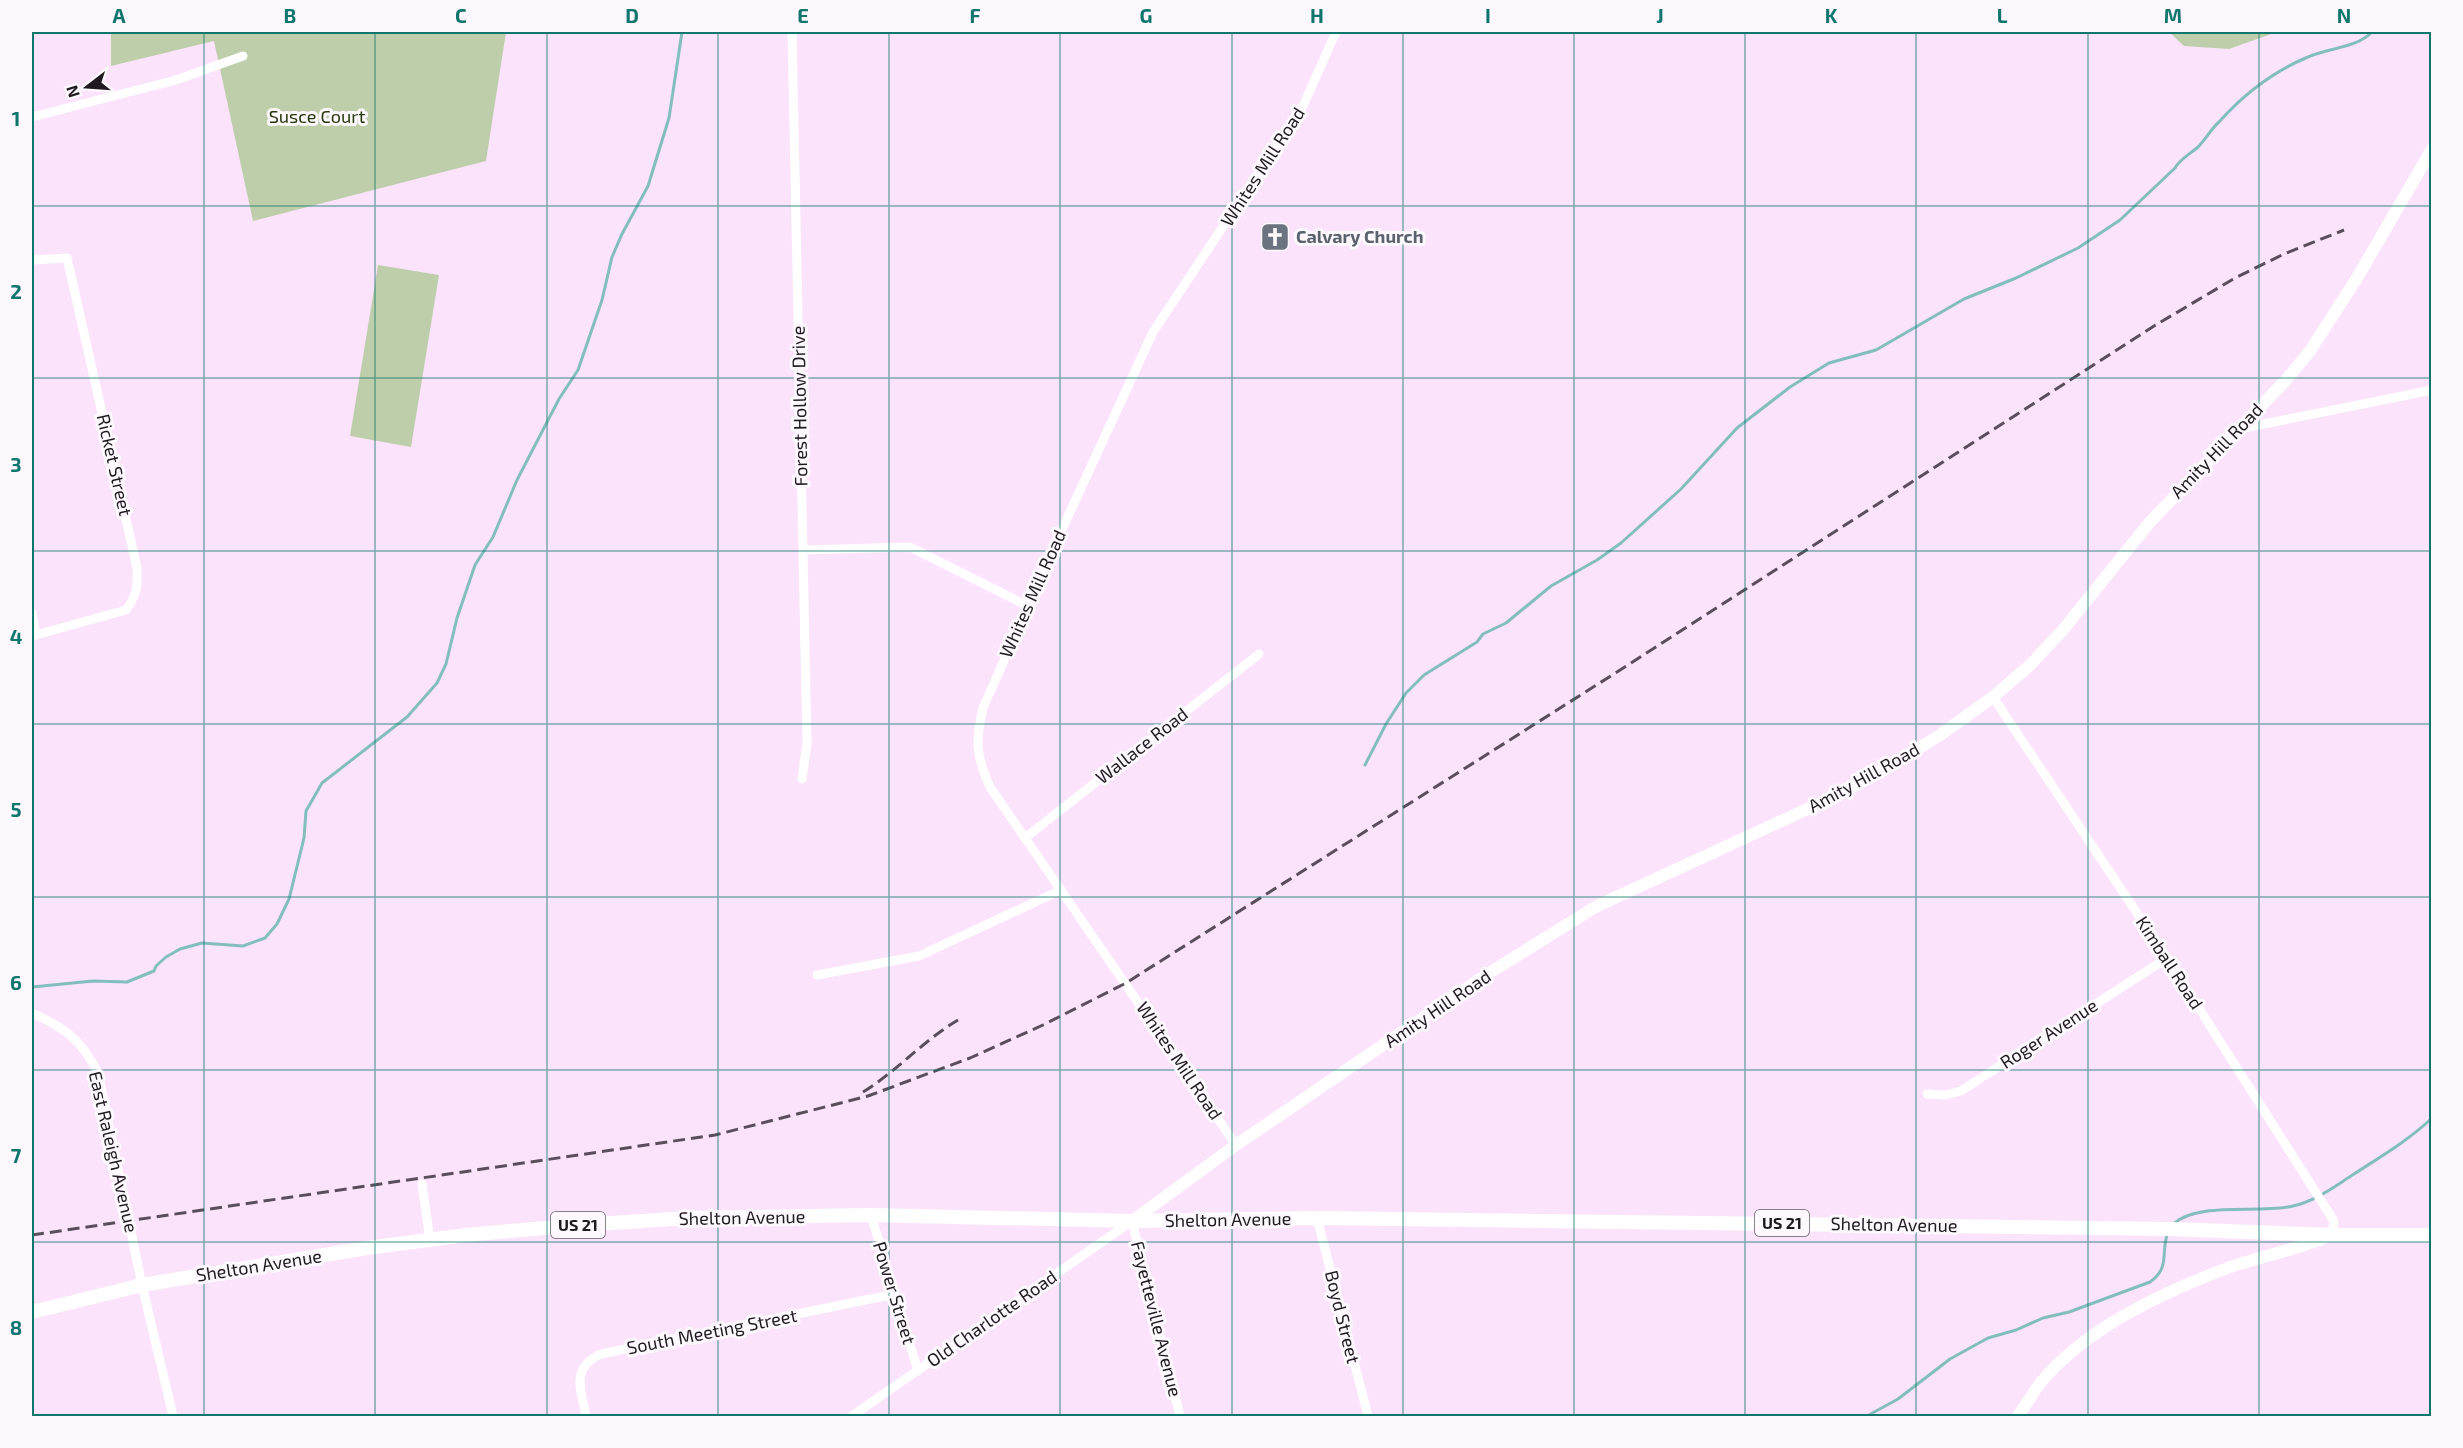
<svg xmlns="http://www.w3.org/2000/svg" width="2463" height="1448" font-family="'Exo 2',sans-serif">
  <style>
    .green { fill: #beceaa }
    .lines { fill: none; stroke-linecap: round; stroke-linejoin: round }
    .stream { stroke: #83bebe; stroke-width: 3 }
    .street { stroke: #fff; stroke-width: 9 }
    .secondary { stroke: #fff; stroke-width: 12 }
    .primary { stroke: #fff; stroke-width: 14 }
    .rail { stroke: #5b4e5c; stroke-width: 3; stroke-dasharray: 12 6; stroke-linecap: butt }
    .grid { fill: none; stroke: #0f766e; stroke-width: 1.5; stroke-opacity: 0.55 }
    .labels { text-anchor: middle; stroke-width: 6; stroke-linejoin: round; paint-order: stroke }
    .shield { fill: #fcf8fd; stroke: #635c64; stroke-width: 1.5 }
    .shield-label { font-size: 16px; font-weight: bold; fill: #211922 }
    .park-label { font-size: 18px; fill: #263708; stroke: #fcf8fd }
    .street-label { font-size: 18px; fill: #211922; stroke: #fcf8fd }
    .worship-label { font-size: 18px; font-weight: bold; fill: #5b616d; stroke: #fcf8fd; text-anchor: start }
    .neatline { fill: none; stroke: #0f766e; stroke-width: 2 }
    .grid-label { font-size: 20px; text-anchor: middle; font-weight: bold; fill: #0f766e }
  </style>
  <rect width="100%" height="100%" fill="#fbe3fc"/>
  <g class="green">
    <polygon points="111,32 506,32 486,161 253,221 214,41 111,66"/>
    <polygon points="2169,32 2277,32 2229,49 2184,46"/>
    <polygon points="378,265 439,275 411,447 350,436"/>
  </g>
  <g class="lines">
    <g class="stream">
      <path d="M1365,765L1386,724L1406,693L1424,675L1477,642L1483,634L1506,623L1551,586L1597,560L1621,543L1681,489L1737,428L1790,387L1829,363L1876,350L1964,299L2016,278L2078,248L2120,220L2175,168C2180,159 2190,154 2198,147C2206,139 2211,129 2219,122C2244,94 2274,71 2308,57C2328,48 2357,48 2372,32"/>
      <polyline points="32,987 93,981 127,982 154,971 156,966 166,957 180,949 202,943 243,946 265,938 277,924 289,899 304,838 306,811 322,783 407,717 437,683 446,664 457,618 475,565 493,537 517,480 559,399 578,370 602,300 612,257 622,234 648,186 669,118 682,32"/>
      <path d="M2173,1224C2199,1201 2259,1214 2293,1206C2316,1201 2335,1186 2354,1174C2380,1157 2409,1140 2432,1118"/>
      <path d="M1867,1416L1898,1399L1950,1359L1988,1338L2016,1330L2043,1318L2069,1312L2150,1282C2171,1267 2160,1253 2168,1232"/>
    </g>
    <g class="street">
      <polyline points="792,32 807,743 802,779"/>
      <polyline points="32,117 176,80 243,56"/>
      <path d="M32,260L67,258L137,568C138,585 137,596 126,610L32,636"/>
      <polyline points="2239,429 2432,390"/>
      <polyline points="804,550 910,547 1028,606"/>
      <polyline points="32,613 36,635"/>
      <polyline points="1993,697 2167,958 2334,1221 2332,1235"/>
      <polyline points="1025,838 1259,654"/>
      <polyline points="817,975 919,956 1061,890"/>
      <path d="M32,1013C65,1028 81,1039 98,1073L142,1285L173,1416"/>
      <polyline points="1927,1094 1945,1095 1961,1091 2167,958"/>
      <path d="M1236,1145L990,787C976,756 975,741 983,708L1064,525L1153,332L1303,106L1336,32"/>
      <polyline points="422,1184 430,1240"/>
      <polyline points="871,1215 918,1371"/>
      <polyline points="1317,1218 1368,1416"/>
      <path d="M586,1416C581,1389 570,1368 601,1354L895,1294"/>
      <polyline points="852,1416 1132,1221 1180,1416"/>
    </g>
    <g class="secondary">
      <polyline points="1132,1221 1236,1145 1486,975 1597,906 1825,801 1884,770 1940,735 1993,697 2029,666 2062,631 2150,522 2286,380 2310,351 2357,278 2432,149"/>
      <path d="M2018,1416C2026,1405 2033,1393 2041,1382C2087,1328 2158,1295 2222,1270C2258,1256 2296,1251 2331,1235"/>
    </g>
    <polyline class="primary" points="32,1312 142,1285 367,1248 466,1235 567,1226 688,1218 871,1215 1132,1221 1317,1218 2170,1229 2332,1235 2432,1235"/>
    <g class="rail">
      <path d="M863,1092C897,1071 924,1040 958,1020"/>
      <polyline points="32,1235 715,1135 868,1096 970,1058 1043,1025 1126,983 1617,672 2154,326 2235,278 2284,254 2344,230"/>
    </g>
  </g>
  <path class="grid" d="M204,32V1416M375,32V1416M547,32V1416M718,32V1416M889,32V1416M1060,32V1416M1232,32V1416M1403,32V1416M1574,32V1416M1745,32V1416M1916,32V1416M2088,32V1416M2259,32V1416M32,206H2432M32,378H2432M32,551H2432M32,724H2432M32,897H2432M32,1070H2432M32,1242H2432"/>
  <defs>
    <g id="church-square" transform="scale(1.5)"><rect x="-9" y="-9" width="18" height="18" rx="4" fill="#6b7280" stroke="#fcf8fd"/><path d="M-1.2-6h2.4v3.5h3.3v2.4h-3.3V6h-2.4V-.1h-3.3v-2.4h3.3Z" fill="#fff"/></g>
  </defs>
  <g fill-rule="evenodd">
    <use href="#church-square" x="1275" y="237"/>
  </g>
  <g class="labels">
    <g class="shield">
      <rect x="1755" y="1210" width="54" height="26" rx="4.5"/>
      <rect x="551" y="1212" width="54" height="26" rx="4.5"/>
    </g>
    <g class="shield-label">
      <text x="1782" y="1229">US 21</text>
      <text x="578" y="1231">US 21</text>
    </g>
    <g class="park-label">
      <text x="317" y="123">Susce Court</text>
    </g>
    <g class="street-label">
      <text transform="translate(1263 167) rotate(-57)" y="6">Whites Mill Road</text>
      <text transform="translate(800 406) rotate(-91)" y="6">Forest Hollow Drive</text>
      <text transform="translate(2217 451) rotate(-46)" y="6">Amity Hill Road</text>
      <text transform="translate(114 465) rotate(77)" y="6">Ricket Street</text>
      <text transform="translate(1033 594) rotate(-66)" y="6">Whites Mill Road</text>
      <text transform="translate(1142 746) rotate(-38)" y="6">Wallace Road</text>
      <text transform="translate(1864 778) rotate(-29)" y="6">Amity Hill Road</text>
      <text transform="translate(2169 963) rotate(57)" y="6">Kimball Road</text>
      <text transform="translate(1438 1009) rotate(-34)" y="6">Amity Hill Road</text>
      <text transform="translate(2049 1034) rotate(-33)" y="6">Roger Avenue</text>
      <text transform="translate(1179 1061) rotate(56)" y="6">Whites Mill Road</text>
      <text transform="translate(113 1152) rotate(77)" y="6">East Raleigh Avenue</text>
      <text transform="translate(742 1218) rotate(-1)" y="6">Shelton Avenue</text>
      <text transform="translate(1228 1220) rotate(-1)" y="6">Shelton Avenue</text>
      <text transform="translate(1894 1225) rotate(1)" y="6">Shelton Avenue</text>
      <text transform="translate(259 1266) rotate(-9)" y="6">Shelton Avenue</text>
      <text transform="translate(894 1293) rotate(73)" y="6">Power Street</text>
      <text transform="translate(1342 1317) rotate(76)" y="6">Boyd Street</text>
      <text transform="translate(992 1319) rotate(-35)" y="6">Old Charlotte Road</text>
      <text transform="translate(1156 1319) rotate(76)" y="6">Fayetteville Avenue</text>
      <text transform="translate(712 1332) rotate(-11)" y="6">South Meeting Street</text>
    </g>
    <g class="worship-label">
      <text x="1296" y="243">Calvary Church</text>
    </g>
  </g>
  <rect width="2463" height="1448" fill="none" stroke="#fcf8fd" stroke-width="66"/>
  <g transform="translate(87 87) rotate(253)" stroke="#fcf8fd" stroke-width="4.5" paint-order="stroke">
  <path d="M0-4.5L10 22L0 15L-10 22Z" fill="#211922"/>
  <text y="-9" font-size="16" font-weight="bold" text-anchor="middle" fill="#211922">N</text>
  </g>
  <rect x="33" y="33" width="2397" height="1382" class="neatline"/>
  <g class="grid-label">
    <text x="119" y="23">A</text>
    <text x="290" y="23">B</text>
    <text x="461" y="23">C</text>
    <text x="632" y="23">D</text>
    <text x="803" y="23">E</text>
    <text x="975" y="23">F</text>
    <text x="1146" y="23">G</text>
    <text x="1317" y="23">H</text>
    <text x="1488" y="23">I</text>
    <text x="1660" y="23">J</text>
    <text x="1831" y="23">K</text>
    <text x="2002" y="23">L</text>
    <text x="2173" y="23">M</text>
    <text x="2344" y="23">N</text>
    <text x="16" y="126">1</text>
    <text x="16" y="299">2</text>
    <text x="16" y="472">3</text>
    <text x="16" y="644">4</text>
    <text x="16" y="817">5</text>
    <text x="16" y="990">6</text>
    <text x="16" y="1163">7</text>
    <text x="16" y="1335">8</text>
  </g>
</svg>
